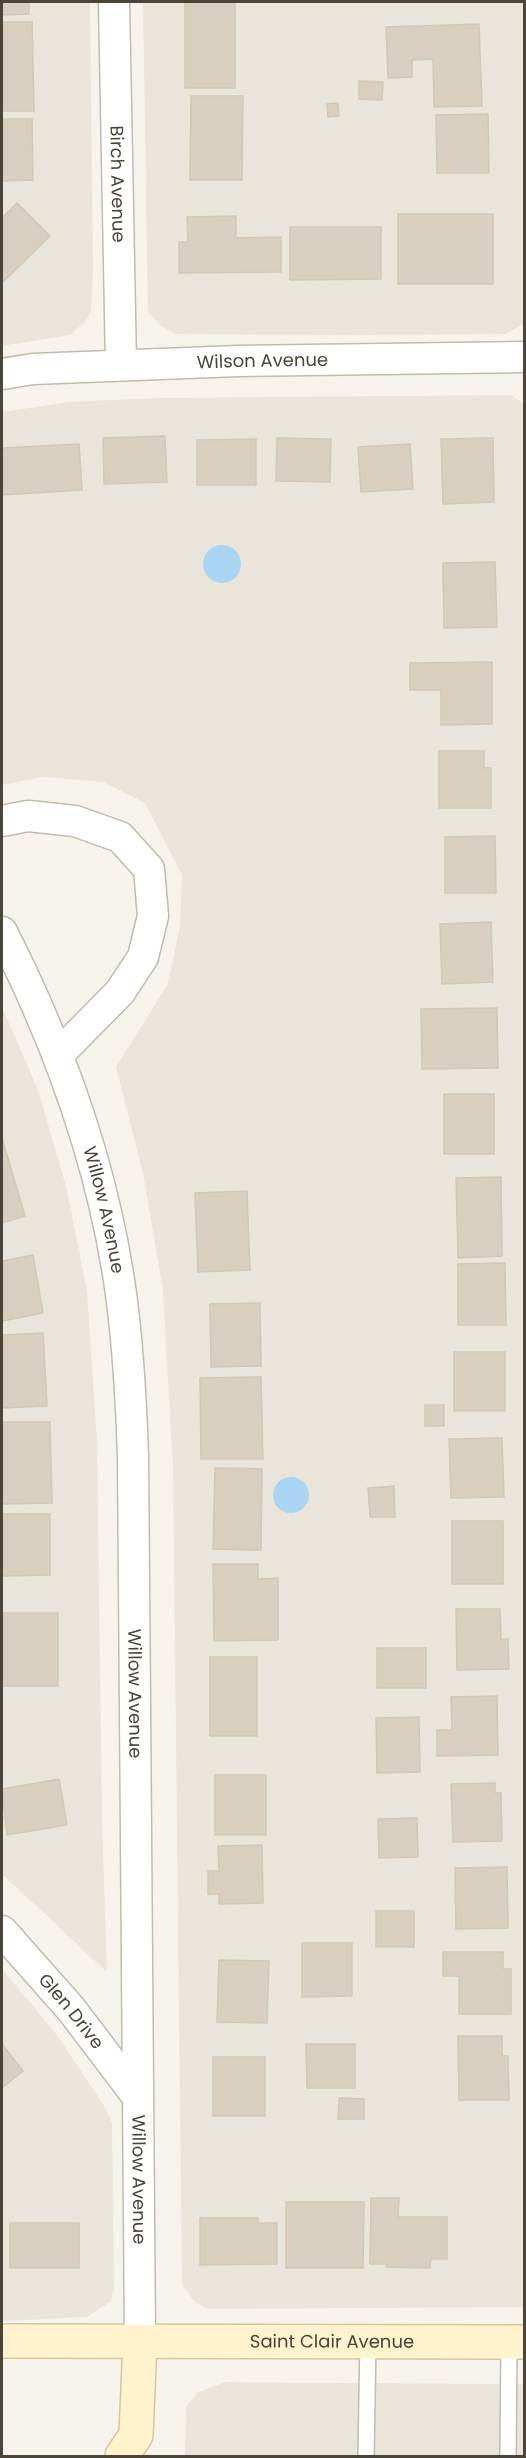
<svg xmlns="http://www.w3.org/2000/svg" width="526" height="2458" font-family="Poppins,sans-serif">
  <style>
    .residential { fill: #eae5da }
    .water { fill: #a9d4f2 }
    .building { fill: #d8cfc1; stroke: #d3c7b4; stroke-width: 1.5 }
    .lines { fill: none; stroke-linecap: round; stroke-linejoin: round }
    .lane-casing { stroke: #c2bbae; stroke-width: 18 }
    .street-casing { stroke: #c2bbae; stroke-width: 33 }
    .secondary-casing { stroke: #d6c79b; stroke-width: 36 }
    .lane { stroke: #fff; stroke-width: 15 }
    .street { stroke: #fff; stroke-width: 30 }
    .secondary { stroke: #fff3cd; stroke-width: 33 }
    .labels { text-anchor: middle; stroke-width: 4.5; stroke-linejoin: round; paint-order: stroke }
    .street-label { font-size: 18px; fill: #4b4439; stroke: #fff }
  </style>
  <rect width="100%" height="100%" fill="#f6f3ec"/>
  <g class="residential">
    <polygon points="2,2 90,2 93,271 91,311 85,322 70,335 2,346"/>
    <polygon points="143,2 524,2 524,324 505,334 344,335 175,334 159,324 148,312"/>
    <polygon points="511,395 524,404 524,2307 208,2309 194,2301 182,2284 173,1468 163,1291 143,1173 116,1067 168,984 180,926 182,875 145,803 103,782 43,777 2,785 2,412 69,402 158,398"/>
    <polygon points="2,1007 38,1090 66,1186 87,1291 97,1442 102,1820 107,1972 2,1874"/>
    <polygon points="2,1969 57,2035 103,2104 112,2123 114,2289 111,2301 87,2317 2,2321"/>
    <polygon points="225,2382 524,2384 524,2456 185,2456 186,2407 197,2393"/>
  </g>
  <g class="water">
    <circle cx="222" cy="564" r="19"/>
    <circle cx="291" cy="1495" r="18"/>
  </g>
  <g class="building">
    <polygon points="2,2 29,2 29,14 2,15"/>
    <rect x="185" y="2" width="50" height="86"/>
    <polygon points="2,22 32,22 34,111 2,111"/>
    <polygon points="479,24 482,106 434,107 433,59 412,60 412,77 388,78 386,27"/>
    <polygon points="359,81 383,82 382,100 359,99"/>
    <polygon points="191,96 243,96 242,180 190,180"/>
    <polygon points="338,103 339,116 328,117 327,104"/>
    <polygon points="488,114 489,173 437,173 436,115"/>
    <polygon points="2,119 32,119 33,180 2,181"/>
    <polygon points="17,203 50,236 2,283 2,218"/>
    <rect x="398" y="214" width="95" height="70"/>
    <polygon points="236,216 236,238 281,237 281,272 179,273 179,242 188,242 187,217"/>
    <polygon points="290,227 381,227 381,279 290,280"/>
    <polygon points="165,436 167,482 104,484 103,438"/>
    <polygon points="277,438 331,439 330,482 276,481"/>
    <polygon points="493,438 494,502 443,504 441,439"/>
    <polygon points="256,439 256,485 197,485 197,440"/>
    <polygon points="79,444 82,490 2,495 2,448"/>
    <polygon points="410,444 413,489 361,492 358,447"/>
    <polygon points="495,562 497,627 444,628 443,563"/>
    <polygon points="492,662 492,724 441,725 441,690 410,690 410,663"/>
    <polygon points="439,751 484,751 484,768 491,768 491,808 439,808"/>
    <polygon points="495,836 496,893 445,893 445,837"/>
    <polygon points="491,922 493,982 442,984 440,924"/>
    <polygon points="497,1008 498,1068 422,1069 421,1009"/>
    <rect x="444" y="1094" width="50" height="60"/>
    <polygon points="2,1138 25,1216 2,1223"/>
    <polygon points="501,1177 502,1256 458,1258 456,1178"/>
    <polygon points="247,1191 250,1270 198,1272 195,1193"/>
    <polygon points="33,1255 43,1313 2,1321 2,1261"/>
    <polygon points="505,1263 506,1325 458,1325 458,1264"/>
    <polygon points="260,1303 261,1366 211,1367 210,1304"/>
    <polygon points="43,1333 47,1406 2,1408 2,1335"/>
    <rect x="454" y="1352" width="51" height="59"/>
    <polygon points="261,1377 263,1459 201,1459 200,1378"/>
    <rect x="425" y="1405" width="19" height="21"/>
    <polygon points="2,1422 50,1422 52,1503 2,1504"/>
    <polygon points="502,1438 504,1497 451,1498 449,1439"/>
    <polygon points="215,1468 262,1469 261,1550 213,1549"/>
    <polygon points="394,1486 395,1517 370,1517 368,1488"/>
    <polygon points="2,1514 50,1514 50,1575 2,1576"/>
    <rect x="452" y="1521" width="51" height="63"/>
    <polygon points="213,1564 258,1564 258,1579 278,1578 278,1640 214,1641"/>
    <polygon points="456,1609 500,1609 501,1639 508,1639 509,1669 457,1670"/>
    <rect x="2" y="1613" width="56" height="73"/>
    <rect x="377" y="1648" width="49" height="40"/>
    <rect x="210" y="1657" width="47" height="79"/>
    <polygon points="497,1696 498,1755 437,1756 437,1730 452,1730 451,1697"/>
    <polygon points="419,1717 420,1772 377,1773 376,1718"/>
    <rect x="215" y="1775" width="51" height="60"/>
    <polygon points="59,1779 67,1825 7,1835 2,1789"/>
    <polygon points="495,1783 495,1793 501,1793 502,1841 453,1842 451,1784"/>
    <polygon points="417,1818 418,1857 379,1858 378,1819"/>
    <polygon points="262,1845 263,1903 219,1904 219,1894 208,1894 208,1871 219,1871 218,1846"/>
    <polygon points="507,1867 508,1928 456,1929 455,1868"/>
    <rect x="376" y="1911" width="38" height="36"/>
    <polygon points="302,1943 352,1943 352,1996 302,1997"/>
    <polygon points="443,1952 503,1952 503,1969 511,1969 511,2014 459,2014 459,1976 443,1976"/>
    <polygon points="219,1960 269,1961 267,2023 217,2022"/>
    <polygon points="458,2036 502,2036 502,2056 508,2056 509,2100 459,2100"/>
    <polygon points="2,2044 23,2071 2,2088"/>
    <polygon points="306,2044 355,2044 355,2088 307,2088"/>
    <rect x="213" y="2057" width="52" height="59"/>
    <polygon points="339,2098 364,2099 364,2119 338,2119"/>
    <polygon points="371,2198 399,2198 398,2217 447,2217 447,2259 431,2259 430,2268 386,2267 387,2264 370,2264"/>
    <polygon points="286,2202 364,2202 363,2268 286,2268"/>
    <polygon points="200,2218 258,2218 258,2223 277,2223 277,2264 200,2265"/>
    <rect x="10" y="2223" width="69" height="45"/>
  </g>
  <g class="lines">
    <g class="lane-casing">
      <g id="lane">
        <polyline points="366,2456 368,2341"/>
        <polyline points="508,2456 509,2342"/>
      </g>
    </g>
    <g class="street-casing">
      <g id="street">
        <path id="s1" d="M114,2L121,365"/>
        <path id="s2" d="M2,374L33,369L238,361L524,357"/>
        <polyline points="2,821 28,816 75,821 120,837 149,869 153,916 143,957 120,992 58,1055"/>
        <path id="s3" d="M2,932C58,1042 100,1157 119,1280C128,1338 131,1397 133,1456L140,2341"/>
        <path id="s4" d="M2,1931L71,2009L137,2096"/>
      </g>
    </g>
    <g class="secondary-casing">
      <g id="secondary">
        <path id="s5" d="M2,2341L524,2342"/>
        <polyline points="122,2456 136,2435 140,2341"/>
      </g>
    </g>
    <use href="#lane" class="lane"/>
    <use href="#street" class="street"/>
    <use href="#secondary" class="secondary"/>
  </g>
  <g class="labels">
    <g class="street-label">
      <text dy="6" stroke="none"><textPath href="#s1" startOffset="182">Birch Avenue</textPath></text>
      <text dy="6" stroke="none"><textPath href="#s2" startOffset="261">Wilson Avenue</textPath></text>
      <text dy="6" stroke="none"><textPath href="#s3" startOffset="297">Willow Avenue</textPath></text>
      <text dy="6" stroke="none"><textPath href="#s3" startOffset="783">Willow Avenue</textPath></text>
      <text dy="6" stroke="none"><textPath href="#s4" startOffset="106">Glen Drive</textPath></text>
      <text dy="6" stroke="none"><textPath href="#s3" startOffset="1269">Willow Avenue</textPath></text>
      <text dy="6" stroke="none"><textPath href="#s5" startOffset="330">Saint Clair Avenue</textPath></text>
    </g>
  </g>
  <rect width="526" height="2458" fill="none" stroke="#4b4439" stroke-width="6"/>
</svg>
